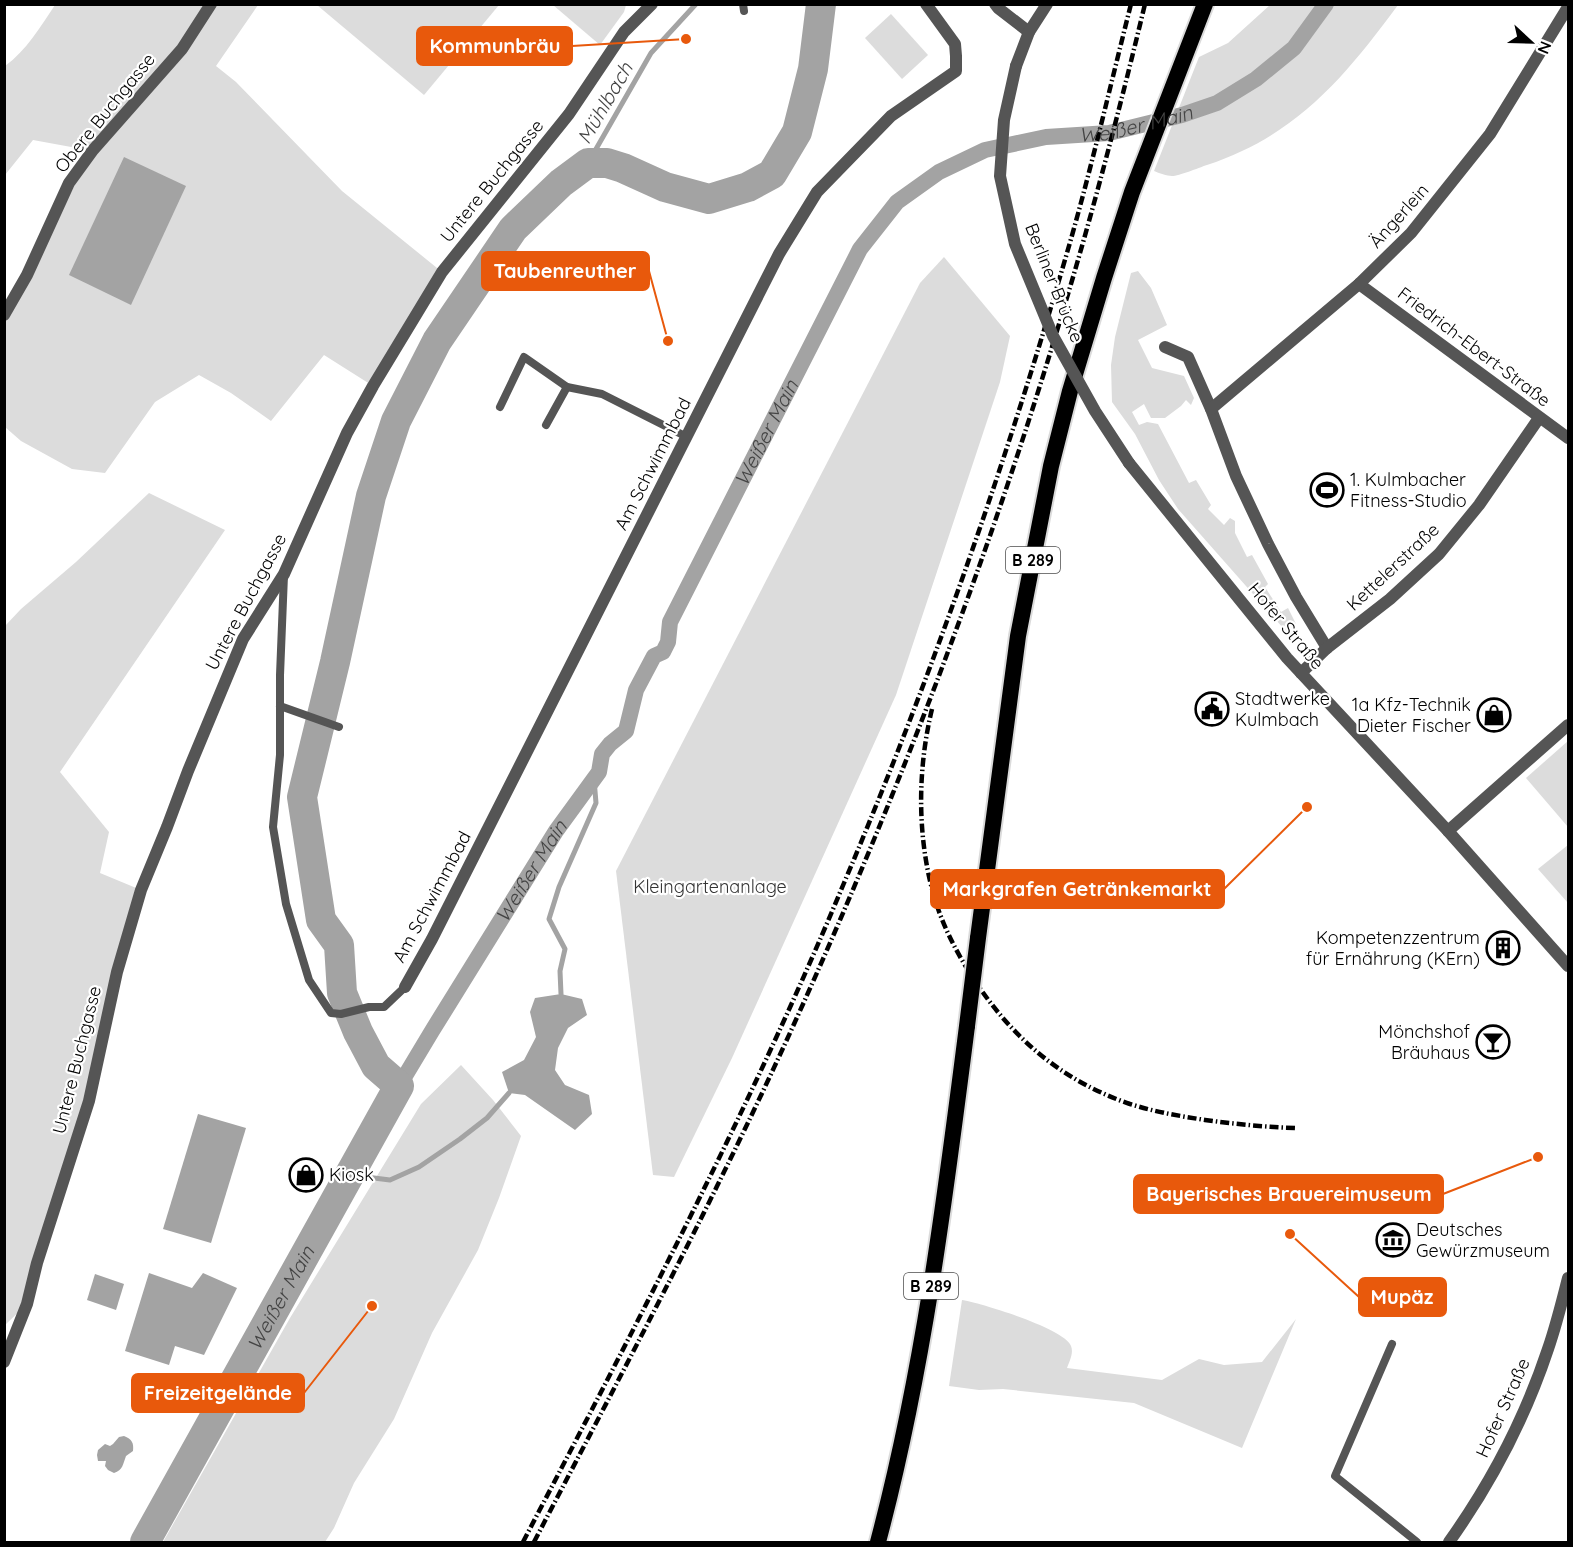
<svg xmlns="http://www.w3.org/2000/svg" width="1573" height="1547" font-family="Quicksand,sans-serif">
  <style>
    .green { fill: #dcdcdc }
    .water { fill: #a3a3a3 }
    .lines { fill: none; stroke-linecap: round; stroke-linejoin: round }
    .stream { stroke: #a3a3a3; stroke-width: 5 }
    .canal { stroke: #a3a3a3; stroke-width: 16 }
    .river { stroke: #a3a3a3; stroke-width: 30 }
    .trunk-casing { stroke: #dbdbdb; stroke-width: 20 }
    .service { stroke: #555; stroke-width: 8 }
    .minor { stroke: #555; stroke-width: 12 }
    .tertiary { stroke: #555; stroke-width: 12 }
    .trunk { stroke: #000; stroke-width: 16 }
    .rail { stroke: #000; stroke-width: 4.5; stroke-dasharray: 9 3 1.5 3; stroke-linecap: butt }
    .trunk-bridge-casing { stroke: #dbdbdb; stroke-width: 20; stroke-linecap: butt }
    .tertiary-bridge { stroke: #555; stroke-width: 12 }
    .trunk-bridge { stroke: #000; stroke-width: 16 }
    .labels { text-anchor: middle; stroke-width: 4.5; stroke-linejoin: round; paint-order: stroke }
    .shield { fill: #fff; stroke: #4c4c4c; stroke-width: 1.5 }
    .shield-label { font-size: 16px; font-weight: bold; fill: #000 }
    .street-label { font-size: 18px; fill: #000; stroke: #fff }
    .poi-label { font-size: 18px; fill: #000; stroke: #fff; text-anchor: start }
    .park-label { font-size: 18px; fill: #333; stroke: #fff }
    .water-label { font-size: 20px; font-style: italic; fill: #444; stroke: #fff }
    .leader { fill: none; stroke: #e8590c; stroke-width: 2 }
    .callout-dot { fill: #e8590c; stroke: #fff; stroke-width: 2 }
    .callout { fill: #e8590c; stroke: #e8590c; stroke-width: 2 }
    .callout-label { font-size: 20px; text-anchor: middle; font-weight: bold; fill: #fff }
  </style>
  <rect width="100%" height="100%" fill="#fff"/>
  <g class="green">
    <path d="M55,5H258L216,66L236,82L342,191L442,272L373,386L324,355L271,421L231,393L199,375L155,402L105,473L72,469L21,441L5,427V315L93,151L33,140L5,175V66C26,51 41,26 55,5Z"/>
    <polygon points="317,5 499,5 424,95"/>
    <polygon points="553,5 626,5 624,12 600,45"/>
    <path d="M1270,5H1398C1344,78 1297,135 1207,165C1198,168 1179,176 1172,176C1167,176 1159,173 1154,171L1199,57L1228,43Z"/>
    <polygon points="891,14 928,55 902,79 865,38"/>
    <polygon points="944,257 1010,336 1000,382 896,695 732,1058 674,1177 653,1175 616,871 920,283"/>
    <polygon points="1138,271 1151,288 1167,325 1138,340 1152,368 1184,376 1194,398 1191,405 1186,400 1181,406 1165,418 1151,418 1144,404 1132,412 1139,425 1147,422 1158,424 1189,483 1196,480 1211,505 1208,509 1224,525 1230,518 1235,521 1235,533 1247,557 1252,555 1268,584 1265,587 1281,612 1288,608 1296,624 1295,634 1291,637 1178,509 1159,480 1135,434 1112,402 1111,365 1115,337 1131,273"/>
    <polygon points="149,493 225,530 60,772 109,832 100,873 141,890 89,1101 27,1304 5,1325 5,626 21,609 76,562"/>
    <polygon points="1568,741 1568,827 1526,778"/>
    <polygon points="1568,845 1568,903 1538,869"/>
    <polygon points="461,1065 493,1100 521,1136 499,1198 478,1250 432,1333 394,1419 354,1483 334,1528 325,1542 163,1542 290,1318 421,1104"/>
    <path d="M962,1300C981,1303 1066,1329 1071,1346C1074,1353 1069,1362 1067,1368L1162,1380L1199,1359L1224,1365L1262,1362L1296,1319L1242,1448L1134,1403L1003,1389L979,1390L949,1386Z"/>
  </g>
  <g class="water">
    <polygon points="124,157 186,186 131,305 69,275"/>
    <polygon points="561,994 582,999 587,1015 568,1028 558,1048 555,1070 565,1085 589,1095 592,1114 575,1130 525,1095 509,1093 502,1072 524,1060 536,1037 530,1012 535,998"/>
    <polygon points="198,1114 246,1128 211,1243 163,1229"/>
    <polygon points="149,1273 192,1288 203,1273 237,1288 204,1355 175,1346 169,1365 125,1351"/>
    <polygon points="95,1274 124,1284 116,1310 87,1300"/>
    <path d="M124,1436C132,1439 134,1443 133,1451L126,1456C123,1464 123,1470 114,1473L108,1470L105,1466L106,1461H98L97,1455L98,1450L105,1444L110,1446L113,1444L119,1437Z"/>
  </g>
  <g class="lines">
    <g class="stream">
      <polyline points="588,163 651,53 696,4"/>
      <polyline points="561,994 560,971 565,949 549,919 559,887 596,803 594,779"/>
      <polyline points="350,1175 390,1180 419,1167 460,1139 487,1118 509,1093"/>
    </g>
    <path class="canal" id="s1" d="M399,1086L432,1031L556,831L599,772L602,754L610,744L626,731L636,690L654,656L663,652L668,642L670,622L860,249L897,202L939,172L985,150L1046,137L1109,133L1182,115L1217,103L1256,79L1294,48L1326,4"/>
    <path class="river" id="s2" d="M145,1542L399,1086L376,1066L358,1032L342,993L339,945L321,920L302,797L335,662L371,496L396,421L437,341L513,229L561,183L588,163H607L623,168L665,187L709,199L748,187L772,174L797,132L813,69L821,4"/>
    <g class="trunk-casing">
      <g id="trunk">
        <polyline points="978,938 1018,636 1051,466 1070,391 1104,278 1132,192 1205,4"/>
        <path d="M878,1542C923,1373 945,1199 967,1026"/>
      </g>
    </g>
    <g class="service">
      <polyline points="743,4 744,11"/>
      <polyline points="500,407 524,357 567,387 602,394 687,437"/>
      <polyline points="546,425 567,387"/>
      <polyline points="284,575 280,675 280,755 273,827 286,904 309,980 331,1013 341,1014 369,1007 384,1007 405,987"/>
      <polyline points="280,706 339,727"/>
      <polyline points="1392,1344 1335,1476 1417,1542"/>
    </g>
    <g class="minor">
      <polyline points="995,4 998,8 1029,32"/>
      <polyline points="1359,284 1568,438"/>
      <polyline points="4,315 27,275 69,183 93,150 182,49 211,4"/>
      <polyline points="1165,347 1188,357 1211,409 1236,476 1268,544 1296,597 1327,648"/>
      <polyline points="1211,409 1359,284 1411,233 1490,134 1568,7"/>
      <polyline points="1301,673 1327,648 1390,599 1439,554 1479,505 1539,418"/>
      <polyline points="1448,831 1568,725"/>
      <polyline points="405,987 432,939 779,254 817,192 891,116 956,71 956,56 955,44 926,4"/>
      <polyline points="4,1362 27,1304 37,1263 89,1101 117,972 141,890 167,827 188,771 243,639 284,574 347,433 373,386 442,272 569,114 624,32 652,4"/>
    </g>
    <g class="tertiary">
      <polyline points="1016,66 1029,32 1047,4"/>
      <polyline points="1129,463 1287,658 1448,831 1568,966"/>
      <path d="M1449,1542C1491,1483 1525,1418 1548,1349C1556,1326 1562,1302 1568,1278"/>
    </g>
    <use href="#trunk" class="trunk"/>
    <g class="rail">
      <path d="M932,709C918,767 917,831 932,889C940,920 954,948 971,975C1011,1037 1060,1080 1130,1104C1155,1112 1180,1116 1205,1120C1235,1124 1265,1127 1295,1128"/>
      <path d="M523,1542C636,1325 750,1109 844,883C933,673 1008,458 1071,239C1093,161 1111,83 1131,4"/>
      <path d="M534,1542C625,1367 718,1193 799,1013C912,762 1009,503 1084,239C1106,161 1126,83 1145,4"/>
    </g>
    <g class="trunk-bridge-casing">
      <polyline id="trunk-bridge" points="967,1026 978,938"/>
    </g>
    <polyline class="tertiary-bridge" points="1016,66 1004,120 1000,176 1015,244 1053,336 1095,411 1129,463"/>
    <use href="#trunk-bridge" class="trunk-bridge"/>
  </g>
  <defs>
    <g id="stadium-ring" transform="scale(1.725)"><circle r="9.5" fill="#fff" stroke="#000" stroke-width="1.5"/><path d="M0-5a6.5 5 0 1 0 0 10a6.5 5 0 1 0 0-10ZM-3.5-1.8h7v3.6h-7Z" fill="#000"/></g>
    <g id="civic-ring" transform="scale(1.725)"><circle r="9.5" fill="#fff" stroke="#000" stroke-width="1.5"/><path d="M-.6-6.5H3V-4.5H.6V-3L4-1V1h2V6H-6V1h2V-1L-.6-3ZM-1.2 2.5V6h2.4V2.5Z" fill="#000"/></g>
    <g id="shop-ring" transform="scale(1.725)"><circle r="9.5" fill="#fff" stroke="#000" stroke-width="1.5"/><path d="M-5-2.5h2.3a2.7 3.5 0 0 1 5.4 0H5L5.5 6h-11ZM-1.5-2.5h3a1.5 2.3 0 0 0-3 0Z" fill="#000"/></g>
    <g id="building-ring" transform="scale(1.725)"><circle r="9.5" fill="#fff" stroke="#000" stroke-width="1.5"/><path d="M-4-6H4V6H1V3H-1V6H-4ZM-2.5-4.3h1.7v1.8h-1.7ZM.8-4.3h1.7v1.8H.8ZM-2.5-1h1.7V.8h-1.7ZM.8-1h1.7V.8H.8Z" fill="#000"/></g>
    <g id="bar-ring" transform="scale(1.725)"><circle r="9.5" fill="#fff" stroke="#000" stroke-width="1.5"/><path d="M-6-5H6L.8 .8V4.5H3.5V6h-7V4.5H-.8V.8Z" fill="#000"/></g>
    <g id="museum-ring" transform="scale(1.725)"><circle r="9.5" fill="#fff" stroke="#000" stroke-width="1.5"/><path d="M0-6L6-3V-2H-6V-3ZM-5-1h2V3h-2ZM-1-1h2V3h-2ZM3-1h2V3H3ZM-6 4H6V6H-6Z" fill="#000"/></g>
  </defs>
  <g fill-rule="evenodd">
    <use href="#stadium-ring" x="1327" y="490"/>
    <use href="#civic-ring" x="1212" y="709"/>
    <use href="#shop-ring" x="1494" y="715"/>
    <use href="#building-ring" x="1503" y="948"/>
    <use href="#bar-ring" x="1493" y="1042"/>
    <use href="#shop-ring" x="306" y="1175"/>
    <use href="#museum-ring" x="1393" y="1240"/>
  </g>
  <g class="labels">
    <g class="shield">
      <rect x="1006" y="547" width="54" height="26" rx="4.5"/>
      <rect x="904" y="1273" width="54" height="26" rx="4.5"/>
    </g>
    <g class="shield-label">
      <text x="1033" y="566">B 289</text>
      <text x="931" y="1292">B 289</text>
    </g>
    <g class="street-label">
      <text transform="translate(105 113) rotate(-51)" y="6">Obere Buchgasse</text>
      <text transform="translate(492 181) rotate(-51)" y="6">Untere Buchgasse</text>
      <text transform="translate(1399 216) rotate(-48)" y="6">Ängerlein</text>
      <text transform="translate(1054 283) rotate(68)" y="6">Berliner Brücke</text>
      <text transform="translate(1474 347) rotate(37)" y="6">Friedrich-Ebert-Straße</text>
      <text transform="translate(653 464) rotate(-63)" y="6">Am Schwimmbad</text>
      <text transform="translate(1393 567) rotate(-43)" y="6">Kettelerstraße</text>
      <text transform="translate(246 602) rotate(-62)" y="6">Untere Buchgasse</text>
      <text transform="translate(1286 626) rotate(50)" y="6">Hofer Straße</text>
      <text transform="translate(432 897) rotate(-62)" y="6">Am Schwimmbad</text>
      <text transform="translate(77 1060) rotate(-76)" y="6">Untere Buchgasse</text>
      <text transform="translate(1503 1408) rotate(-66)" y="6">Hofer Straße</text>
    </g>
    <g class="poi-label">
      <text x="1350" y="486">1. Kulmbacher<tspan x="1350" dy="21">Fitness-Studio</tspan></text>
      <text x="1235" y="705">Stadtwerke<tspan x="1235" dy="21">Kulmbach</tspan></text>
      <text x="1471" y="711" text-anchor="end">1a Kfz-Technik<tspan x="1471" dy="21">Dieter Fischer</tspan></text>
      <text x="1480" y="944" text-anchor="end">Kompetenzzentrum<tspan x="1480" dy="21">für Ernährung (KErn)</tspan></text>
      <text x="1470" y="1038" text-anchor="end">Mönchshof<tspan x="1470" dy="21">Bräuhaus</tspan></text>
      <text x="329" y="1181">Kiosk</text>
      <text x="1416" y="1236">Deutsches<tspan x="1416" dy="21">Gewürzmuseum</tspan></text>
    </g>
    <g class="park-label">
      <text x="710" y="893">Kleingartenanlage</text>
    </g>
    <g class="water-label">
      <text transform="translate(605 103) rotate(-60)" y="7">Mühlbach</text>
      <text dy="7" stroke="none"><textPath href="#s1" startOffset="1280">Weißer Main</textPath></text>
      <text dy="7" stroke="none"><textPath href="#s1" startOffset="758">Weißer Main</textPath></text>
      <text dy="7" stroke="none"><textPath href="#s1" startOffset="252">Weißer Main</textPath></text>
      <text dy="7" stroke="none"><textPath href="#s2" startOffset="279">Weißer Main</textPath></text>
    </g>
  </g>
  <path class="leader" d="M686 39L572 46M668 341L649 271M1307 807L1224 889M1538 1157L1443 1194M1290 1234L1359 1297M372 1306L304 1393"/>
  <g class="callout-dot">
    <circle cx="686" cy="39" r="6"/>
    <circle cx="668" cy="341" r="6"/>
    <circle cx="1307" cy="807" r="6"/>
    <circle cx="1538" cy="1157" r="6"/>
    <circle cx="1290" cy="1234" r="6"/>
    <circle cx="372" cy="1306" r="6"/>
  </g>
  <g class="callout">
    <rect x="417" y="27" width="155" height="38" rx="6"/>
    <rect x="482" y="252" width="167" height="38" rx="6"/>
    <rect x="931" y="870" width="293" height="38" rx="6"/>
    <rect x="1134" y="1175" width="309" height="38" rx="6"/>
    <rect x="1359" y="1278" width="87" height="38" rx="6"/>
    <rect x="132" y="1374" width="172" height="38" rx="6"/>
  </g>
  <g class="callout-label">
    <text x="495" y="53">Kommunbräu</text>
    <text x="565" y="278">Taubenreuther</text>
    <text x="1077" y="896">Markgrafen Getränkemarkt</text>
    <text x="1289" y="1201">Bayerisches Brauereimuseum</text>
    <text x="1402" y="1304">Mupäz</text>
    <text x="218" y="1400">Freizeitgelände</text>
  </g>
  <rect width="1573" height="1547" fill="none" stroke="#000000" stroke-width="12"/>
  <g transform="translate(1531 42) rotate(112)" stroke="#ffffff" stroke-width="4.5" paint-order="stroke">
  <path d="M0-4.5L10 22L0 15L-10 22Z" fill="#000000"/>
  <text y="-9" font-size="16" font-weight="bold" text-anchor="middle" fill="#000000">N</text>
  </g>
</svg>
